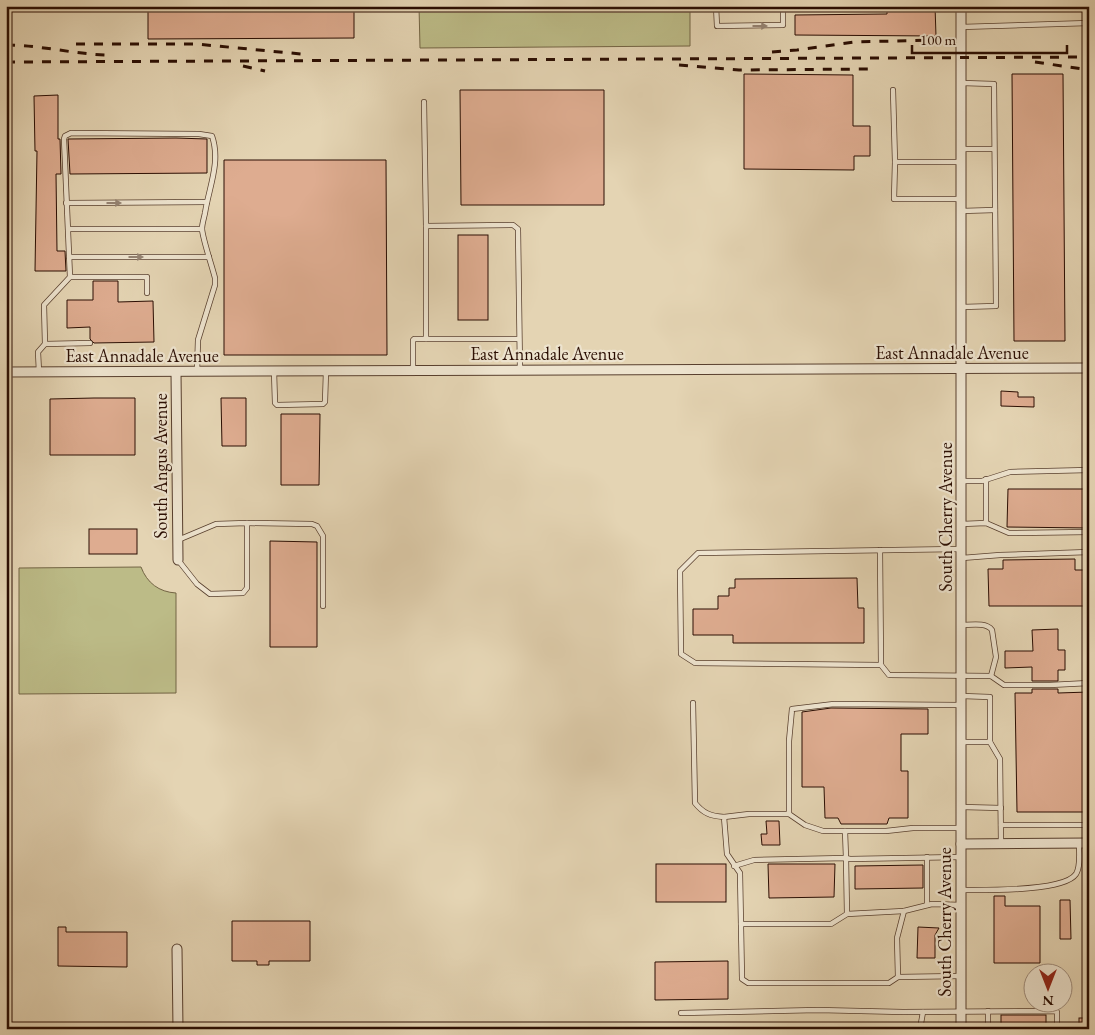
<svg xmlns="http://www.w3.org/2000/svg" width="1095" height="1035" font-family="'EB Garamond',serif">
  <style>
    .green { fill: #bcbb87; stroke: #736444 }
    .building { fill: #deac90; stroke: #2a0d02 }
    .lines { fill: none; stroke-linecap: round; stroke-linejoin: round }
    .service-casing { stroke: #583f2e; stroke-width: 6 }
    .minor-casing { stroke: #583f2e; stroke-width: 11 }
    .service { stroke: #ede3ce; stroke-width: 4.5 }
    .minor { stroke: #ede3ce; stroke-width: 9 }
    .rail { stroke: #2a0d02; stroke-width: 3; stroke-dasharray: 9 9; stroke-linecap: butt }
    .oneway { fill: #958372 }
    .labels { text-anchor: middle; stroke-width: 4.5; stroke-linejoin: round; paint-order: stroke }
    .street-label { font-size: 18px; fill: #2a0d02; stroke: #ede3ce }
  </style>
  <rect width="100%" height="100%" fill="#e4d4b3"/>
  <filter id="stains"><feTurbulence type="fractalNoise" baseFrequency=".004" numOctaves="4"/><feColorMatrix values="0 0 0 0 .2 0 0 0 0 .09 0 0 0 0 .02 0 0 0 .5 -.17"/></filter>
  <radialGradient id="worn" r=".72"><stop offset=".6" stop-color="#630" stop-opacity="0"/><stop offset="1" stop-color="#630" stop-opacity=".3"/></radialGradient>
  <g class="green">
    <polygon points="419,6 690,6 690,46 420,48"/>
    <path d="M141,567C147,583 159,592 176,593V693L19,694V568Z"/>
  </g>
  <g class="building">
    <polygon points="148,6 354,6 354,38 148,39"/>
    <polygon points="887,6 935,6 936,36 795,35 795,15 887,14"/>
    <polygon points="744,74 853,75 853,126 870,126 870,156 854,156 854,170 744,169"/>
    <polygon points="1012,74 1063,74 1065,341 1014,341"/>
    <polygon points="460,90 604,90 604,205 461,205"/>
    <polygon points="58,95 58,139 60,139 61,174 56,174 57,251 65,251 66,271 35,271 37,151 35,151 34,96"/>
    <polygon points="176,138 207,139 207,173 70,174 68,139"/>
    <polygon points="224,160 386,160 387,355 224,355"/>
    <rect x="458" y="235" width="30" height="85"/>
    <polygon points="93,281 118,281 118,302 153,301 154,342 94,343 90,339 90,327 67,328 67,300 93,300"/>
    <polygon points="1001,391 1018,392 1018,397 1034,397 1034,407 1001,406"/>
    <polygon points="94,398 135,398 135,455 50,455 50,399"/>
    <polygon points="221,398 246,398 246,446 222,446"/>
    <polygon points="281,414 320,414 319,485 281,485"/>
    <polygon points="1008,489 1089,489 1089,528 1007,527"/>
    <rect x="89" y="529" width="48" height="25"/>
    <polygon points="270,541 317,542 317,647 270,647"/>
    <polygon points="1075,559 1075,570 1089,570 1089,606 989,606 988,569 1003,569 1003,560"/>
    <polygon points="857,578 858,608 864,608 864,643 733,643 733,635 693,635 693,609 718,609 718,596 729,596 729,588 735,588 735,579"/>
    <polygon points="1058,629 1058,650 1065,650 1065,670 1058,670 1058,681 1032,681 1032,667 1005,668 1005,651 1033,651 1032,630"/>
    <polygon points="1032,689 1058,689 1058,693 1089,692 1089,812 1017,812 1015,693 1032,693"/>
    <polygon points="831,708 928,709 928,734 901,734 901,771 908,771 908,818 889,818 887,824 841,824 838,818 825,818 824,787 802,787 802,712"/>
    <polygon points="766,821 779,821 780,845 762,845 761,834 767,834"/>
    <rect x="656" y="864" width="70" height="38"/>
    <polygon points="768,864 835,864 834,897 769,898"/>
    <polygon points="923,865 923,888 855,889 855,866"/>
    <polygon points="994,896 1005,896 1005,906 1040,906 1040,963 994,963"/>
    <polygon points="1060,900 1070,900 1071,939 1060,939"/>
    <polygon points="232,921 310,921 310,961 269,961 269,965 257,965 257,961 232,961"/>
    <polygon points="58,927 66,927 66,932 127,932 127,967 58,966"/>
    <polygon points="918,927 939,928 935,935 935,958 917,958"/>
    <polygon points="728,961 728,999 655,1000 655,962"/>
    <rect x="1001" y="1015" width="45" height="14"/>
    <rect x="1079" y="1018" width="10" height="11"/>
  </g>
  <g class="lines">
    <g class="service-casing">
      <g id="service">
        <polyline points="716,6 717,26 783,25 783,6"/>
        <polyline points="961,27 1089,23"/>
        <polyline points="962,83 994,84 996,306 962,307"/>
        <polyline points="893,90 895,162 962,162"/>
        <polyline points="424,102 426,226 513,225 518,229 520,370"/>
        <polyline points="962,149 994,149"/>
        <polyline points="895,162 894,199 960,199"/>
        <polyline points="66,203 207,202"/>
        <polyline points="961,211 995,210"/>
        <polyline points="426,226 426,339"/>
        <polyline points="69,229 202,229"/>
        <polyline points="69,257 209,257"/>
        <polyline points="70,277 147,277 147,293"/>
        <polyline points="45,344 90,343"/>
        <polyline points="274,371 275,403 277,405 323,404 325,402 326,371"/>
        <polyline points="413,371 413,340 414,339 519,339"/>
        <path d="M39,372L38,352L45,344L44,305L70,277L64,139L65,136L71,133L199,134L212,136C221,162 209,187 205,213C204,218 202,224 202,229C203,240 212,266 215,278V285L198,340L197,372"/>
        <polyline points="986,479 986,523"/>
        <polyline points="962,481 982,481 1010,472 1089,470"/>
        <polyline points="247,523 312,524 317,526 323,536 323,606"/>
        <polyline points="962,524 986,523 1009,533 1089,532"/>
        <path d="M960,549L698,553L680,571L681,654L695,663L881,665L889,675L991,676L996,657L992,630C986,622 971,625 962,625"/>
        <polyline points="880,550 881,665"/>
        <polyline points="962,558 1000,555 1089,552"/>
        <polyline points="178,560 197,584 210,594 243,593 247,588 247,523 216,524 178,540"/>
        <polyline points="991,676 1004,685 1050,685 1089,683"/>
        <polyline points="962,696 990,697 990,742"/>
        <path d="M693,703L695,803C703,813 710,816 724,817L727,854L740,873L742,979L748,983H889L898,977L961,976"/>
        <polyline points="962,742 990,742 1000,759 1001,844"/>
        <polyline points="962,807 1001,808"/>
        <polyline points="789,814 789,741 792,709 834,704 960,705"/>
        <polyline points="724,817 749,814 789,814 805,825 823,831 886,831 913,828 961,828"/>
        <polyline points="1001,825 1089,825"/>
        <polyline points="845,831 846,858 850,859 961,857"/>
        <polyline points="927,857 927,905"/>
        <polyline points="734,866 754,860 846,858 847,914"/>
        <path d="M961,890C983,890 1064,892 1076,874C1081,866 1079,852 1079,843"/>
        <polyline points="741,924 831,924 847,914 904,911"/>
        <polyline points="898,977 897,938 904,911 932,904 961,905"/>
        <polyline points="988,1011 988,1029"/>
        <polyline points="681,1013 818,1010 903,1012 1054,1011 1057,1012 1057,1029"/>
        <polyline points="920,1029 923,1012"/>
      </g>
    </g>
    <g class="minor-casing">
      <g id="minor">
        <polyline points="961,6 961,1029"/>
        <polyline points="6,372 1089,368"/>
        <polyline points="176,372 178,560"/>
        <polyline points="961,844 1089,843"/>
        <polyline points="177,949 178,1029"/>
      </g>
    </g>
    <use href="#service" class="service"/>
    <use href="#minor" class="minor"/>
    <g class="rail">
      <polyline points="76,44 196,44 301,54"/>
      <path d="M6,45C40,45 73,54 106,55"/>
      <polyline points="772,52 797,50 854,42 933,40"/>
      <polyline points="6,62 1089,57"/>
      <polyline points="1035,62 1089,70"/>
      <polyline points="679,65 739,70 872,69"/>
      <polyline points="243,66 265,71"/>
    </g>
  </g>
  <defs><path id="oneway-solid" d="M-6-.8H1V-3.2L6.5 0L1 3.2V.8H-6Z" transform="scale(1.25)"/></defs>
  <g class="oneway">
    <use href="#oneway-solid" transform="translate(760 26)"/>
    <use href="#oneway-solid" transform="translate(114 203)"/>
    <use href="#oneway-solid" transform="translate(136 257)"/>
  </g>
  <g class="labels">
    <g class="street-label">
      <text x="952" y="359">East Annadale Avenue</text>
      <text x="547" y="360">East Annadale Avenue</text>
      <text x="142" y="362">East Annadale Avenue</text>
      <text transform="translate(161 466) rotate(-90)" y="6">South Angus Avenue</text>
      <text transform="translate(946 517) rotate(-90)" y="6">South Cherry Avenue</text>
      <text transform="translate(945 922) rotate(-90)" y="6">South Cherry Avenue</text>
    </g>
  </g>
  <rect width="1095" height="1035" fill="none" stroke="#e4d4b3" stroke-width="25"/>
  <rect x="8" y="8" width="1080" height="1020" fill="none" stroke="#2a0d02" stroke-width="2.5"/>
  <rect x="12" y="12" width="1070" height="1010" fill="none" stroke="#2a0d02"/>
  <g transform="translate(1048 988) rotate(180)"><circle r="24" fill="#ede3ce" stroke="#9f8d7c"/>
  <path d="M0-4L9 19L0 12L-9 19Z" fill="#8f2418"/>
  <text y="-8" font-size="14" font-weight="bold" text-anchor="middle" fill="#2a0d02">N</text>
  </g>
  <path d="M912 45v8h155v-8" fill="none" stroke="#2a0d02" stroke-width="2.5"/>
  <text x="920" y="45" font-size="15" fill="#2a0d02" stroke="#ede3ce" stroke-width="4" paint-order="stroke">100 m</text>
  <rect width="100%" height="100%" filter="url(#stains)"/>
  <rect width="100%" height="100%" fill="url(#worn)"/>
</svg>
